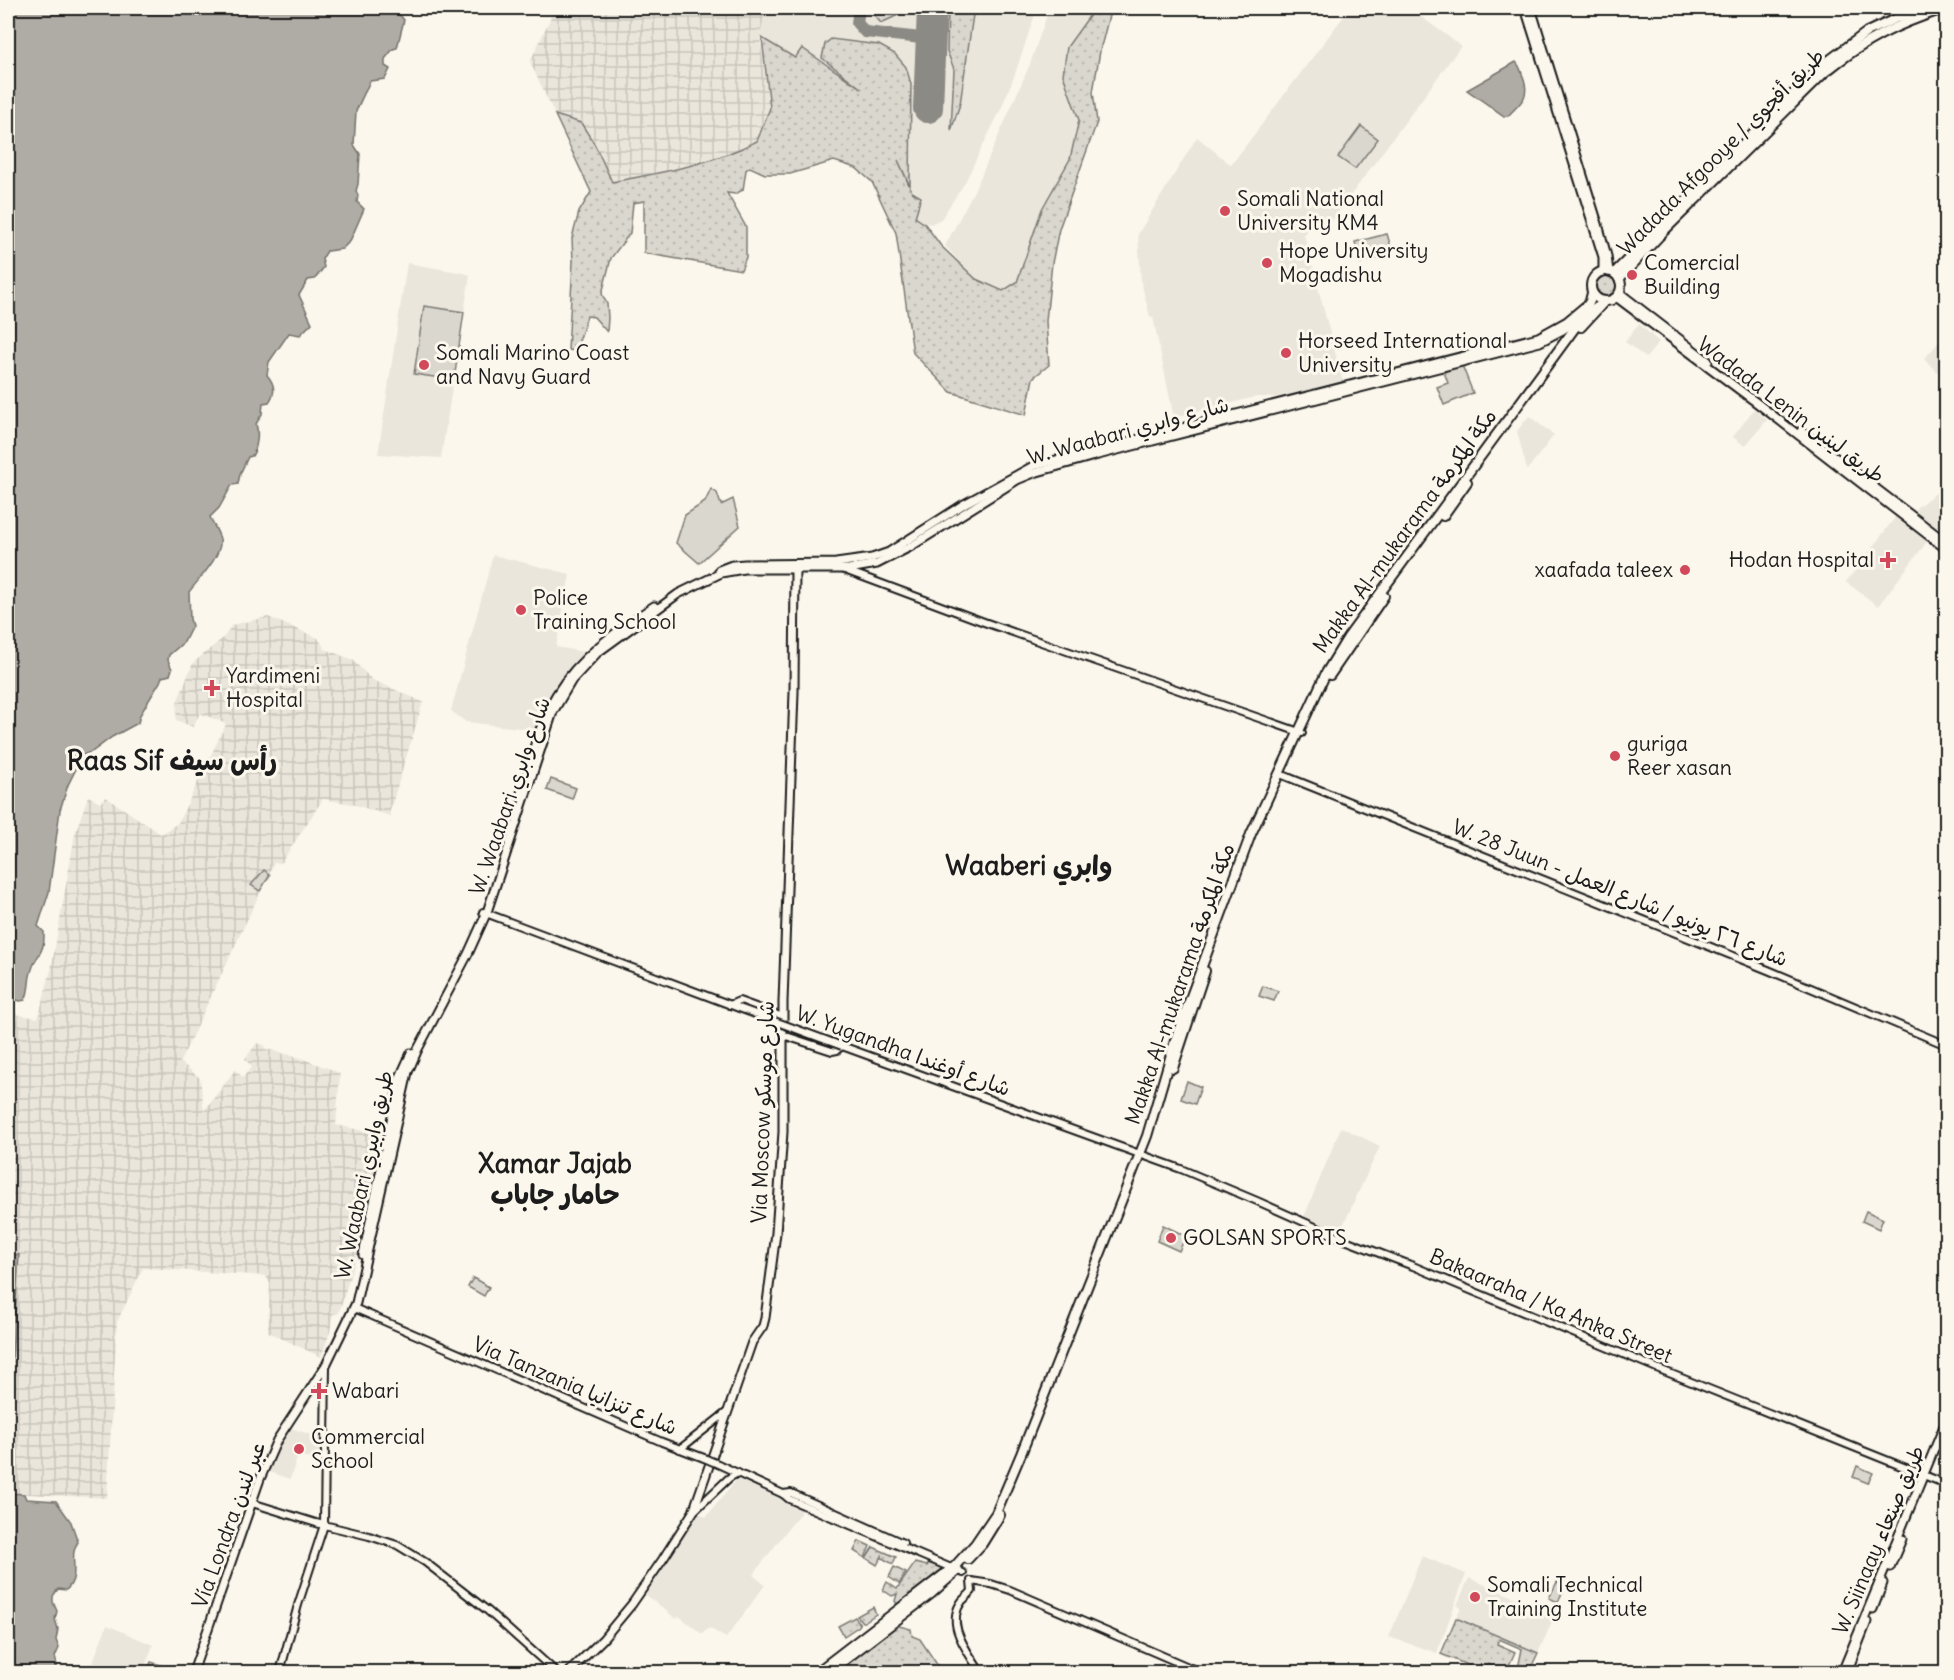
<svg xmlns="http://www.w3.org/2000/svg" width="1954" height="1680" font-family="Delius,'Playpen Sans Arabic',sans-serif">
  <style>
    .built { fill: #eae6dc }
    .industrial { fill: url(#industrial-grid) }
    .grass { fill: url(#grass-dots); stroke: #7b7a75; stroke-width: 1.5 }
    .park { fill: #dad7ce; stroke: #7b7a75; stroke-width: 1.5 }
    .water { fill: #afaca5; stroke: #74726e; stroke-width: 1.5 }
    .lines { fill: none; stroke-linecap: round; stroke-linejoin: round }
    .taxiway { stroke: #8c8a84; stroke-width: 12 }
    .runway { stroke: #8c8a84; stroke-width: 30 }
    .tertiary-casing { stroke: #1c1c1c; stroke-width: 10 }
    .secondary-casing { stroke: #1c1c1c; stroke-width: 11 }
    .trunk-casing { stroke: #1c1c1c; stroke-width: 12 }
    .tertiary { stroke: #fbf7ec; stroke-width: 6 }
    .secondary { stroke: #fbf7ec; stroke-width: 7 }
    .trunk { stroke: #fbf7ec; stroke-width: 8 }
    .tertiary-bridge-casing { stroke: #1c1c1c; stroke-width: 10; stroke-linecap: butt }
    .tertiary-bridge { stroke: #fbf7ec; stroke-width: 6 }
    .poi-dot { fill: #d1495b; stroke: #fbf7ec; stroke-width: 2 }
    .labels { text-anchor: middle; stroke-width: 6; stroke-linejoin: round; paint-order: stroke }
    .street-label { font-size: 21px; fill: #1c1c1c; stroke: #fbf7ec }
    .poi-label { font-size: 21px; fill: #1c1c1c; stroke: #fbf7ec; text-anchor: start }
    .district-label { font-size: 27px; font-weight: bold; fill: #1c1c1c; stroke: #fbf7ec }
  </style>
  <defs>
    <pattern id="industrial-grid" width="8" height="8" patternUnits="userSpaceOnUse" patternTransform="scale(1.5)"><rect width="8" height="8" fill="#eae6dc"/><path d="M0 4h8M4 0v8" fill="none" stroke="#c8c5bc"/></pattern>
    <pattern id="grass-dots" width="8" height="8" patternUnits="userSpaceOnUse" patternTransform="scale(1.5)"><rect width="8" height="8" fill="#dad7ce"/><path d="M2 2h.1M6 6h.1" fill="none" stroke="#bab8b0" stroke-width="1.8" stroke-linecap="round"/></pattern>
  </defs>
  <rect width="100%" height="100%" fill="#fbf7ec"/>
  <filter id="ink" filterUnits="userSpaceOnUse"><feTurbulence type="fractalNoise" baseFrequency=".0167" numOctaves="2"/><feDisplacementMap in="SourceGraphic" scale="12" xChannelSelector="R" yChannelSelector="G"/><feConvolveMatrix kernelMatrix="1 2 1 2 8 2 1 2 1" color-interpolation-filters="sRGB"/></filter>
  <g filter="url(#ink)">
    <g class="built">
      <polygon points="766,8 1037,8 1015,74 1001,109 964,184 941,219 931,224 919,221 915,217 912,192 885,131 862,90 802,48 795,58 760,37"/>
      <polygon points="1048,8 1095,8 1063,75 1079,120 1070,159 1042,209 1017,282 1003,291 976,279 945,246 977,185 1030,64 1047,15"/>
      <polygon points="1350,8 1420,8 1416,13 1461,46 1325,230 1311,221 1304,235 1343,382 1277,397 1255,397 1174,418 1153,317 1150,317 1141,282 1138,234 1197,137 1231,165"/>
      <polygon points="407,263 464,273 470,275 441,458 378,454"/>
      <polygon points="1639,324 1659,342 1646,358 1625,342"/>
      <polygon points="1946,334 1946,380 1924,359"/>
      <polygon points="1754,409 1767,420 1745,446 1733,437"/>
      <polygon points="1529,416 1554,435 1527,470 1517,431"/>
      <polygon points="1946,485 1946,535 1917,513 1916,508"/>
      <polygon points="1897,515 1929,539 1878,606 1846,582"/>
      <polygon points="493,555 570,574 556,647 584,652 565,676 538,730 466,722 451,711"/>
      <polygon points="1341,1127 1380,1146 1340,1232 1304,1217"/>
      <polygon points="291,1428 321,1438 319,1462 298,1455 290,1479 269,1472 281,1443"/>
      <polygon points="738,1478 803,1509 753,1575 765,1585 726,1638 709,1628 702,1634 679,1616 676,1619 644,1593 698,1512 706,1517"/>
      <polygon points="1422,1556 1466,1574 1437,1653 1389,1637"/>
      <polygon points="1469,1578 1555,1615 1538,1653 1456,1618 1461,1607 1457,1605"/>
      <polygon points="107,1625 153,1645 143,1672 89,1672"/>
    </g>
    <g class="industrial">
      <polygon points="555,8 766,8 760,37 770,108 757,141 731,154 665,171 612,182 595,145 581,123 555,115 530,62"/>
      <polygon points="268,617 318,638 325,649 353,660 371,679 423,702 389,814 390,816 352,804 323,799 281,863 274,863 180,1062 200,1078 204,1111 235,1070 243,1077 252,1067 245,1059 257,1043 264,1045 266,1049 295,1056 333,1070 340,1074 336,1125 385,1135 367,1219 339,1313 333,1314 330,1332 321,1357 268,1332 270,1284 266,1276 143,1268 117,1322 107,1498 8,1493 8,1419 19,1256 8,1254 8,1026 13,1014 38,1018 51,970 75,834 88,796 100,803 106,797 161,834 178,823 226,724 200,713 193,727 176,720 177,702 193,663 224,637 232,625"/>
    </g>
    <g class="grass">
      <polygon points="868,8 906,8 896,16 881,23"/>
      <polygon points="948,8 974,8 960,104 951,131 954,69 947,51"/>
      <path d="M1095,8H1111L1100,51L1093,92L1097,122L1059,229L1052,263L1046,321L1049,365L1033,378L1026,415L951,392L913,353L896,233L872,182L856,168L834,161L790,174H765L750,167L746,170L743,190L735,194L727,193L746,227V257L741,270L644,253V201L633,203L630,233L611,258L602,294L607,304L608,318L607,332L594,317L587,316L576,351L568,350L573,262L572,238L579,212L591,192L555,115L581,123L595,145L612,182C661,173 712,164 757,141L770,108L762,38L795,58L802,48L862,89L822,58L825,44L831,39L879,45L895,54L906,67L911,84L910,186L898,160L912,192L921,197L915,217L925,224L941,246L976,279L1003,291L1017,282L1042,209L1070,159L1079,120L1063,75L1067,47Z"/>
      <circle cx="1606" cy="286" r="11"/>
      <polygon points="859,1541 870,1546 865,1558 854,1551"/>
      <polygon points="873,1547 896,1557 893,1564 882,1558 882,1556 877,1565 866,1558"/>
      <polygon points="915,1563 927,1566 929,1563 943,1568 897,1604 895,1601 897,1594 892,1596 883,1590 887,1582 897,1589"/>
      <polygon points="894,1567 906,1573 899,1584 889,1577"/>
      <polygon points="873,1607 876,1614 864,1622 862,1622 857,1616"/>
      <polygon points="855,1617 860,1624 859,1626 844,1636 838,1626"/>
      <polygon points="1456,1618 1538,1653 1529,1672 1513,1672 1519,1664 1522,1649 1499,1639 1497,1644 1515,1652 1506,1672 1488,1664 1486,1670 1492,1672 1484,1672 1441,1654"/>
      <polygon points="895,1625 911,1629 912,1636 920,1639 942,1672 835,1672"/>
    </g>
    <g class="park">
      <polygon points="1361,126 1378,139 1355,169 1338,157"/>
      <polygon points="1387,234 1393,254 1360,263 1355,242"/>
      <polygon points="424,306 464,312 454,380 414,374"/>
      <polygon points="1462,365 1473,393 1444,405 1437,387 1448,383 1444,372"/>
      <polygon points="711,489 717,493 721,505 733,499 740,526 699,563 676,543 685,515 705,502"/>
      <polygon points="551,779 576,788 572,799 547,790"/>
      <polygon points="264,870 270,875 260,891 251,885"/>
      <polygon points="1263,986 1278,991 1274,1001 1259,996"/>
      <polygon points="1187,1081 1201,1087 1195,1104 1181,1099"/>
      <polygon points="1866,1211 1883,1219 1879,1229 1862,1221"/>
      <polygon points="1163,1225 1186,1236 1179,1251 1157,1241"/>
      <polygon points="473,1278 489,1287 484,1296 468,1287"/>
      <polygon points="1857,1466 1873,1473 1868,1483 1853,1477"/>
      <polygon points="1557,1582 1565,1586 1558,1602 1549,1598"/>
      <polygon points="151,1662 173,1669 171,1672 147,1672"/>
    </g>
    <g class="water">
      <path d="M8,8H394L404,20L397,48L393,49L385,59V66L390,69L385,79L370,81L356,111L354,145L360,154L358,184L356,191L358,195L357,202L364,209L350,241L342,249L327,251L322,259L324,267L315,279L308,280L299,295L312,323L300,335L289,333L269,362L267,375C275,384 276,393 269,402L263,403L262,414L256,424C259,433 257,449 252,456L248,457L240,474L238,484L232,485L219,508L210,517C213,524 218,532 220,539C223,555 198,580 189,592L190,619L192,626L184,642L169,655L168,660L172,669L170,675L162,677L160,682L140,715L138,723L112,737L93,751L83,755L68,785L60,810L49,892L38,926L44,932C45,955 36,953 31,972C28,981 30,991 25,1000L20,1001L8,997Z"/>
      <path d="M1516,62C1521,67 1521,73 1524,79C1530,98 1520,103 1508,116H1504L1467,90Z"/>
      <polygon points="8,1254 19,1255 8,1419"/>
      <path d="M8,1493L24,1494L26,1499L56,1501L71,1522L78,1542C67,1556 82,1576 66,1590L58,1589L53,1596V1602L57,1611L55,1619L58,1629L56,1640L59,1648L55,1657L57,1665L52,1672H8Z"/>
    </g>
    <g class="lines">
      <polyline class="taxiway" points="859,8 857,23 865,32 931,39"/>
      <polyline class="runway" points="928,108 932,8"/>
      <g class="tertiary-casing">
        <g id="tertiary">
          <polyline points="842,569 984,622 1302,733"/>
          <polyline points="1280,774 1768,970 1946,1045"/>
          <polyline points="483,912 739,1008"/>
          <polyline points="730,1005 739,1001 783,1017"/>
          <polyline points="783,1035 832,1051 837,1050 842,1046 1181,1169 1257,1201 1340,1238 1413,1266 1659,1369 1946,1484"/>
          <polyline points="354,1308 662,1442 704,1458"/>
          <polyline points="680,1449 727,1412"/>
          <polyline points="718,1464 783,1494 789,1499 963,1573"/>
          <polyline points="783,1494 791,1493 903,1543"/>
          <polyline points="252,1503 316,1523 369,1536 397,1545 425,1562 488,1611 556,1672"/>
          <polyline points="693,1512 729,1478 738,1473"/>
          <polyline points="971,1581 991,1584 1010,1590 1200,1672"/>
          <path d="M971,1581L972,1591C969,1595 965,1598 962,1601C944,1625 969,1652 980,1672"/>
          <polyline points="280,1672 298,1605 324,1525 326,1365"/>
        </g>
      </g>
      <g class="secondary-casing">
        <g id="secondary">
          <polyline points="1525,8 1603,257 1603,272"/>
          <polyline points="1531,8 1598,224 1607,256 1609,272"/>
          <polyline points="1620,293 1708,361"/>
          <polyline points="1616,297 1757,403 1946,549"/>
          <polyline points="1801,431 1946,542"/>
          <polyline points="719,570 732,565 745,564 836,563 872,558 889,552 964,504 1033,466 1538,337 1567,321 1585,306"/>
          <path d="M520,796C530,763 538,725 556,695C580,656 617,631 654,606"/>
          <polyline points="363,1255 400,1077 411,1053"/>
          <polyline points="1890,1567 1902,1539"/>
          <polyline points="1873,1609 1883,1583"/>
          <polyline points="1848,1670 1867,1622"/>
          <polyline points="193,1672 260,1479 277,1440 326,1365 356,1303 408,1072 418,1049 468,954 487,912 553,712 572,680 597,653 678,594 721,573 744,569 849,569 877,564 910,547 1017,480 1034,473 1098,455 1540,342 1561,331 1598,306"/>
          <polyline points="569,1672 603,1639 632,1604 663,1559 693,1512 752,1342 763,1326 765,1318 776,1233 783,1132 783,1002 794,692 795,568"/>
          <polyline points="1842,1672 1946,1421"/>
        </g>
      </g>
      <g class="trunk-casing">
        <g id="trunk">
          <circle cx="1606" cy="286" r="15"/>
          <polyline points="1614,273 1820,67 1867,32 1897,18 1929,8"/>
          <path d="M1619,279L1664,231L1824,73C1866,39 1895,25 1946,8"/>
          <polyline points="1581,327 1604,302"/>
          <polyline points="1443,516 1467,482"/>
          <polyline points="1330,675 1384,596"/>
          <polyline points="1173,1068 1205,971"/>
          <polyline points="968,1559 982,1544 1000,1515"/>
          <polyline points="817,1672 955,1566 975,1544 996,1513 1021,1454 1147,1136 1177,1034 1251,834 1326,673 1348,637 1577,325 1590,301 1592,293"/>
          <polyline points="829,1672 932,1593 958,1570"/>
        </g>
      </g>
      <use href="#tertiary" class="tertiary"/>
      <use href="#secondary" class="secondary"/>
      <use href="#trunk" class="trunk"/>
      <g class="tertiary-bridge-casing">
        <g id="tertiary-bridge">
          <polyline points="739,1008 842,1046"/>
          <polyline points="704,1458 718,1464"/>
        </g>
      </g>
      <use href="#tertiary-bridge" class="tertiary-bridge"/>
    </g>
  </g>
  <g class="poi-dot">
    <circle cx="1225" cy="211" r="6"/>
    <circle cx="1267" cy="263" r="6"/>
    <circle cx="1632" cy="275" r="6"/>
    <circle cx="1286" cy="353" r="6"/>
    <circle cx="424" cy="365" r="6"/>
    <path d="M1885 551h6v6h6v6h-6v6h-6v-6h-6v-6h6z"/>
    <circle cx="1685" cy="570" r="6"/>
    <circle cx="521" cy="610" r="6"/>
    <path d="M209 679h6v6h6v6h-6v6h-6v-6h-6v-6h6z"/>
    <circle cx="1615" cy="756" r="6"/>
    <circle cx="1171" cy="1238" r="6"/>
    <path d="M316 1382h6v6h6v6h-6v6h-6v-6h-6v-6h6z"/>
    <circle cx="299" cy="1449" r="6"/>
    <circle cx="1475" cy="1597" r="6"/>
  </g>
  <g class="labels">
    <g class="street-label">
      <text transform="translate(1721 152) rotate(-45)" y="7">Wadada Afgooye / طريق أفجوي</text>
      <text transform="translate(1791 410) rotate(37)" y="7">Wadada Lenin طريق لينين</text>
      <text transform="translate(1128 431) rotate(-15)" y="7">W. Waabari شارع وابري</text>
      <text transform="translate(1405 531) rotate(-54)" y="7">Makka Al-mukarama مكة المكرمة</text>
      <text transform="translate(510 796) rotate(-71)" y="7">W. Waabari شارع وابري</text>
      <text transform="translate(1620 893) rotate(22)" y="7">W. 28 Juun - شارع ٢٦ يونيو / شارع العمل</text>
      <text transform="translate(1180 984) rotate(-71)" y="7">Makka Al-mukarama مكة المكرمة</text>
      <text transform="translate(903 1051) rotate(20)" y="7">W. Yugandha شارع أوغندا</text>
      <text transform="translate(763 1112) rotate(-88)" y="7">Via Moscow شارع موسكو</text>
      <text transform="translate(364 1175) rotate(-78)" y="7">W. Waabari طريق وابيري</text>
      <text transform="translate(1551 1306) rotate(23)" y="7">Bakaaraha / Ka Anka Street</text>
      <text transform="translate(575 1386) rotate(23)" y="7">Via Tanzania شارع تنزانيا</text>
      <text transform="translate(229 1525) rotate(-70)" y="7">Vía Londra عبر لندن</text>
      <text transform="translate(1879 1540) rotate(-67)" y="7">W. Siinaay طريق صنعاء</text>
    </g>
    <g class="poi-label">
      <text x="1237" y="206">Somali National<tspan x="1237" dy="24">University KM4</tspan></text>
      <text x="1279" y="258">Hope University<tspan x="1279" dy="24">Mogadishu</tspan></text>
      <text x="1644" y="270">Comercial<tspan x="1644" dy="24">Building</tspan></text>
      <text x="1298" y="348">Horseed International<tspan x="1298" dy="24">University</tspan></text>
      <text x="436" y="360">Somali Marino Coast<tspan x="436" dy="24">and Navy Guard</tspan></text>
      <text x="1874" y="567" text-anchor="end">Hodan Hospital</text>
      <text x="1673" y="577" text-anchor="end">xaafada taleex</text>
      <text x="533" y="605">Police<tspan x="533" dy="24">Training School</tspan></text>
      <text x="226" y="683">Yardimeni<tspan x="226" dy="24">Hospital</tspan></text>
      <text x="1627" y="751">guriga<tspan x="1627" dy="24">Reer xasan</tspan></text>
      <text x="1183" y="1245">GOLSAN SPORTS</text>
      <text x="332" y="1398">Wabari</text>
      <text x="311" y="1444">Commercial<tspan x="311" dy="24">School</tspan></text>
      <text x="1487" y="1592">Somali Technical<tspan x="1487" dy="24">Training Institute</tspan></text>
    </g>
    <g class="district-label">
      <text x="172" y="770">Raas Sif رأس سيف</text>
      <text x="1029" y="875">Waaberi وابري</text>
      <text x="555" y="1173">Xamar Jajab<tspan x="555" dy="31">حامار جاباب</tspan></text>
    </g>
  </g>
  <rect width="1954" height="1680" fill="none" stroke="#fbf7ec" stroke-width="30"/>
  <rect x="15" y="15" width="1924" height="1650" fill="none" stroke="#1c1c1c" stroke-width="2" filter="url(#ink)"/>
</svg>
